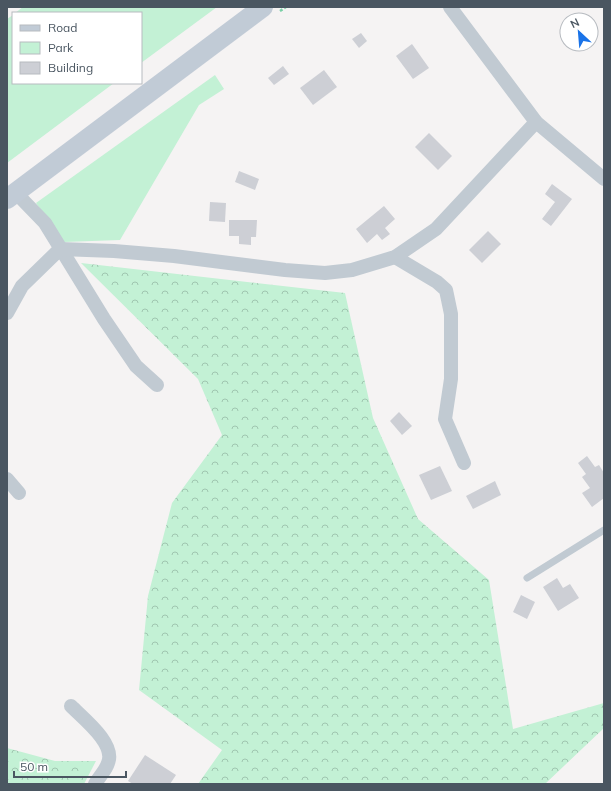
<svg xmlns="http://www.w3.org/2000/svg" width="611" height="791" font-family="Mulish,sans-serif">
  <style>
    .green { fill: #c3f1d5 }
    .forest { fill: url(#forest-crowns) }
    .building { fill: #cdcfd5 }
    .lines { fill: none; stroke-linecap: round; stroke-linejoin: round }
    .path { stroke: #7ad0a6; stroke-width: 2.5; stroke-dasharray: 3 2; stroke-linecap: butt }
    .service { stroke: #c1cad2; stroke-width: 7 }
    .minor { stroke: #c1cad2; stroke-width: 14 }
    .secondary { stroke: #c1cbd6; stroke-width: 20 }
  </style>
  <defs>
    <pattern id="forest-crowns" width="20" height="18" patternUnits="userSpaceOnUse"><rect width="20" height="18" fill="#c3f1d5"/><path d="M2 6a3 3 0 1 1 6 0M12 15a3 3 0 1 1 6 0" fill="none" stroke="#a0c6b0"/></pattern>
  </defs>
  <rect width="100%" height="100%" fill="#f5f3f3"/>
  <g class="green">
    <polygon points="23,7 217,7 141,63 141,13 15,13"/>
    <polygon points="13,15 13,83 114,83 7,163 7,19"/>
    <polygon points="215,75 224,89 199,105 120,240 64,242 36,203"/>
  </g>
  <g class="forest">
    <polygon points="81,263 345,293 373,418 418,519 489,580 513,729 604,703 604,728 545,784 198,784 222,750 139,690 148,596 172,503 222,435 198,379"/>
    <polygon points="7,748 55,761 96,761 84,784 7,784"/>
  </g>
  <g class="building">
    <polygon points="361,33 367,41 359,48 352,39"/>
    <polygon points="412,44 429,68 413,79 396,56"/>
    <polygon points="283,66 289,74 274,85 268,78"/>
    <polygon points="324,70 337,87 313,105 300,88"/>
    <polygon points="429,133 452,156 438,170 415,147"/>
    <polygon points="239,171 259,179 255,190 235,182"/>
    <polygon points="552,184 572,199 551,226 542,219 555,202 545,194"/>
    <polygon points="210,202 226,203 225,222 209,221"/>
    <polygon points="384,206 395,219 385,228 390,234 382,240 377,234 367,243 356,229"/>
    <polygon points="229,220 257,220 256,237 251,237 251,245 239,244 239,236 229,236"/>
    <polygon points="488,231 501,244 482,263 469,250"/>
    <polygon points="399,412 412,426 402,435 390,421"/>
    <polygon points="587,456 595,467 599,465 604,473 604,498 592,507 582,493 590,488 582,477 586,474 578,463"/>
    <polygon points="440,466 452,491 431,500 419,475"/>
    <polygon points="495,481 501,495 473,509 466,496"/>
    <polygon points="557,578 563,588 570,584 579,598 558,611 543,587"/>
    <polygon points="521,595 535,602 527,619 513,612"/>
    <polygon points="145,755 176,775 170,784 133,784 128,781"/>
  </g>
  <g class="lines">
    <polyline class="path" points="280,11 286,7"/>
    <polyline class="service" points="527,578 604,530"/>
    <g class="minor">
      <polyline points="450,7 536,122 604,179"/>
      <polyline points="16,193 45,223 104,319 136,366 157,385"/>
      <polyline points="395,257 437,282 446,290 451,314 451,379 445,419 464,463"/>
      <polyline points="7,313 22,286 60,249 114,251 174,256 285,270 325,273 352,270 395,257 436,229 536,122"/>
      <polyline points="7,479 19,493"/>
      <path d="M71,706C84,719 116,744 108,763C106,770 99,777 95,784"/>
    </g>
    <polyline class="secondary" points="7,199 263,7"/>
  </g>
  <rect width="611" height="791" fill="none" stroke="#4a5661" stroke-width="16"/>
  <rect x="12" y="12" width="130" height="72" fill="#ffffff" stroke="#b7bbc0"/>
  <rect x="20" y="25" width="20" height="6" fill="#c1cbd6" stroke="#b7bbc0"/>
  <text x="48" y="32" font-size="12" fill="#4a5661">Road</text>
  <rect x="20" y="42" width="20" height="12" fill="#c3f1d5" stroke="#b7bbc0"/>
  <text x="48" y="52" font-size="12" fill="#4a5661">Park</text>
  <rect x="20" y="62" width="20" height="12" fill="#cdcfd5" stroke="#b7bbc0"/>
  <text x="48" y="72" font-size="12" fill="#4a5661">Building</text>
  <g transform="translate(579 32) rotate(334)"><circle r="19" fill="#ffffff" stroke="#b7bbc0"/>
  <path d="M0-3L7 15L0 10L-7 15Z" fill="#1a73e8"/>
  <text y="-6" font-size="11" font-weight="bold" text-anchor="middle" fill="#4a5661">N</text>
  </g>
  <path d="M14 771v6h112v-6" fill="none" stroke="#4a5661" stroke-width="2"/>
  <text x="20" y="771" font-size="12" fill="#4a5661" stroke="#ffffff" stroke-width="3" paint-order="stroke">50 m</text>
</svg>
